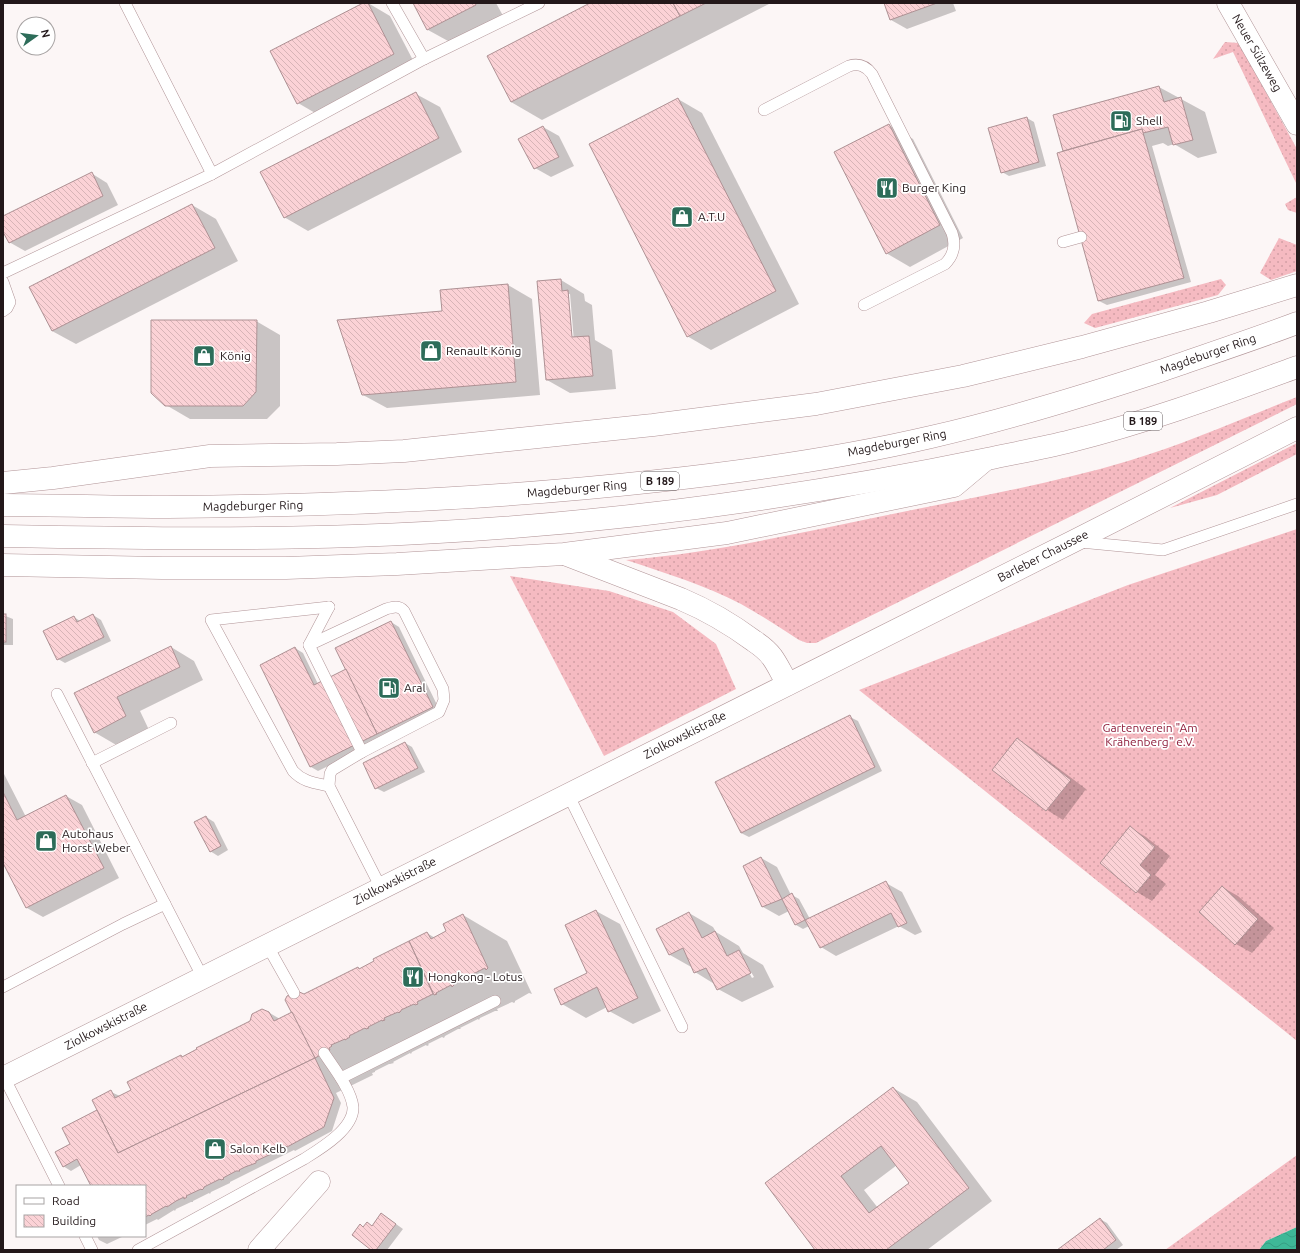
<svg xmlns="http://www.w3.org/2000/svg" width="1300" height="1253" font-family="Ubuntu,sans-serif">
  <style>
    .grass { fill: url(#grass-dots) }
    .water { fill: url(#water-waves) }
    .shadow { fill: #0003; fill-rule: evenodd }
    .building { fill: url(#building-back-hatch); stroke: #ae9194; fill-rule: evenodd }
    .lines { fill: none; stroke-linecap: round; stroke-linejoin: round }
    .lane-casing { stroke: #b19497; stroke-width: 12 }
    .street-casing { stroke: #b19497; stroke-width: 23 }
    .secondary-casing { stroke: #b19497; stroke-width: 23 }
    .highway-casing { stroke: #b19497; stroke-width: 23 }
    .lane { stroke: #fff; stroke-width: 11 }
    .street { stroke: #fff; stroke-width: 22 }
    .secondary { stroke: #fff; stroke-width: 22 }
    .highway { stroke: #fff; stroke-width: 22 }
    .labels { text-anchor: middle; stroke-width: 3.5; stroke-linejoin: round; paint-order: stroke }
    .shield { fill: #fff; stroke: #655d5f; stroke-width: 1 }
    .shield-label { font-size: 11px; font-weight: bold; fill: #23181a }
    .street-label { font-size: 12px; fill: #23181a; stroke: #fff }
    .poi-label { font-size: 12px; fill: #23181a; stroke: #fff; text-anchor: start }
    .park-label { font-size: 12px; fill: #8f1e3c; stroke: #fff }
  </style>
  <defs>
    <pattern id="grass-dots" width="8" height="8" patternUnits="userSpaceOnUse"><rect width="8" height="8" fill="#f5bac1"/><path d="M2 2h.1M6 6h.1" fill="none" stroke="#d29fa5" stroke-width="1.8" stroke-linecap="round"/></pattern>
    <pattern id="water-waves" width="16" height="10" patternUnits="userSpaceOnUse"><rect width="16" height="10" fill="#3eb897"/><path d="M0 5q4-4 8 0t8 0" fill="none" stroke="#369d82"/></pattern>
    <pattern id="building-back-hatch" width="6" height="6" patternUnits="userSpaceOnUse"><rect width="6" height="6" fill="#fbd2d6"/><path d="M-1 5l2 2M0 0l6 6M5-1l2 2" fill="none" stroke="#d7b4b7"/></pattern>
  </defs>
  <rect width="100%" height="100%" fill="#fcf6f6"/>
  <g class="grass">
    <polygon points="1225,42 1239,43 1297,149 1297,185 1233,52 1213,59"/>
    <polygon points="1297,197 1297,213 1288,210 1285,204"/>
    <polygon points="1279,238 1297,245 1297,271 1271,280 1260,273"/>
    <polygon points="1221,279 1226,285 1218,295 1095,328 1084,323 1092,314"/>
    <path d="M1297,397V404L816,643H807L799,640C780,628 761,615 741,604C705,585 665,573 626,560C709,553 791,535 873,518C958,500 1044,486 1128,461C1185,444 1241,419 1297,397Z"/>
    <polygon points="1297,443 1297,454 1217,495 1170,508"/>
    <polygon points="1297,529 1297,1041 859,690 1128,585"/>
    <polygon points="510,576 609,591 673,612 716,644 736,689 604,756"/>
    <polygon points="1297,1155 1297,1227 1266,1241 1259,1250 1165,1250"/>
  </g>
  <polygon class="water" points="1297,1227 1297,1250 1259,1250 1266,1241"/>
  <g class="shadow">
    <polygon points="365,3 368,3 390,16 417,68 322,117 298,103"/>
    <polygon points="415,3 496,3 507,23 459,47 428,30"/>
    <polygon points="593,3 771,3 542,120 511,102"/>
    <polygon points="885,3 953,3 956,11 907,29 891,20"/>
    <polygon points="1159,87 1205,112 1217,153 1198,158 1174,144 1168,146 1163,143 1152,146 1191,282 1107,305 1099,301 1066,151 1064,150"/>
    <polygon points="416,94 440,107 462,152 308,231 284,217"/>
    <polygon points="678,99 702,113 799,304 711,350 687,336"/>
    <polygon points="1027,118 1034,122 1046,166 1009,176 1002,172"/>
    <polygon points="889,125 913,139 963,238 910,267 886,253"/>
    <polygon points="543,127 559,136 574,166 551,177 535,168"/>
    <polygon points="91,173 107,183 118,205 25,251 9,242 3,230 3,217"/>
    <polygon points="192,205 216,219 238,261 76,344 52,331"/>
    <path d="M561,280L584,294L585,301L592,305L595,340L612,350L616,389L570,393L547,380ZM568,294H570L574,342H572Z"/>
    <polygon points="508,285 532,299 540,395 387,408 363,395 443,312 441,291"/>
    <polygon points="256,321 280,335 280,406 267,419 190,419 166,405"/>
    <polygon points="3,615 13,619 13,645 3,645"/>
    <polygon points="93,615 101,620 111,641 65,663 58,659 74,617 80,621"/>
    <polygon points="391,622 399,627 440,711 318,771 311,767 295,648 303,653 318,684 347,669"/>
    <polygon points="171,647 194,661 203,680 140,711 149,730 118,746 94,732 75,693"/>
    <polygon points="850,717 858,721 882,771 749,837 741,833"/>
    <polygon points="1017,739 1033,749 1086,789 1063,820 1047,810 994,770"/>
    <polygon points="405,743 412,747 425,772 384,792 376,788"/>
    <polygon points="3,772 26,817 66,796 82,805 119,878 43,917 27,908 5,865 3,866"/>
    <polygon points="206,817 214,822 228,850 218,856 210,851"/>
    <polygon points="1131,828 1146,837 1170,856 1155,875 1166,884 1152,901 1137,892"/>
    <polygon points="761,858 777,867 791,895 792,895 799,899 810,919 886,883 902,892 922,932 915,935 899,926 836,956 821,947 809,926 803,929 796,925 789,911 779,916 763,907 744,866"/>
    <polygon points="1222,887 1238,896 1274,928 1252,953 1236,944 1200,912"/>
    <polygon points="596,911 620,924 661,1011 633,1024 609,1011 607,1007 586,1018 562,1004 589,973"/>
    <path d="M689,913L713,927L716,932L739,946L743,953L763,965L774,987L742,1002L718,989L716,985L695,972L693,968L670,955L658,929ZM746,967H748L754,977L752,978Z"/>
    <polygon points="463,915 507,941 532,994 529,993 515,1001 515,1002 514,1003 512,1002 497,1009 498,1011 495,1011 480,1018 479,1020 478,1019 460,1028 461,1029 458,1029 445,1036 444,1038 442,1037 428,1044 429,1045 427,1046 426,1045 412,1052 411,1054 410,1053 393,1062 394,1063 390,1064 389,1064 375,1071 375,1072 372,1073 373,1075 336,1093 341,1103 332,1131 295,1151 294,1150 230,1182 230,1183 211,1192 210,1194 209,1193 193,1201 193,1202 191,1202 176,1209 175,1211 174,1210 158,1220 157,1219 145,1225 145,1186 92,1186 81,1165 71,1171 63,1166 71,1145 111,1092 120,1096 132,1090 183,1058 268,1012 280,1019 293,1013 304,995 358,968 360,969 375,962 374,960 427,933 435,938 448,932"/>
    <path d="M893,1088L917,1102L992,1201L927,1250H816L766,1184ZM897,1165L910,1183L878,1208L864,1190Z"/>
    <polygon points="382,1214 403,1229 387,1250 373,1250 363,1227 372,1227"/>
    <polygon points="1100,1219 1107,1223 1123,1245 1116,1250 1059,1250"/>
    <polygon points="97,1236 124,1236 107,1244 99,1240"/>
  </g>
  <g class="building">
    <polygon points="363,3 368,3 394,54 297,104 270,51"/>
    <polygon points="413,3 475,3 476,5 427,30"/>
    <polygon points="590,3 673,3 680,16 511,102 487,56"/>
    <polygon points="673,3 706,3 680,16"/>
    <polygon points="884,3 937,3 890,20"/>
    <polygon points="1159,86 1164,102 1181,97 1193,140 1173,145 1168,127 1143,133 1142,129 1063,151 1053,115"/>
    <polygon points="416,92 439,138 284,218 260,172"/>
    <polygon points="678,98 776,291 687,337 589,144"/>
    <polygon points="1027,117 1039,162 1001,173 988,128"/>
    <polygon points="889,124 940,225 886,254 834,152"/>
    <polygon points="543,126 559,157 534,169 518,139"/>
    <polygon points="1142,129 1184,278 1098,301 1057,153"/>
    <polygon points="92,172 103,196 9,243 3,232 3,216"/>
    <polygon points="192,204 215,248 52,331 29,287"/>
    <polygon points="561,279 562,291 568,290 572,337 589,336 593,376 546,380 537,281"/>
    <polygon points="508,284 516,382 362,395 337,320 442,311 440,290"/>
    <polygon points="151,320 257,320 256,392 243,406 165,406 151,393"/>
    <rect x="3" y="614" width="3" height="28"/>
    <polygon points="93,614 104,637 57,660 43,631 74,616 77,622"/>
    <polygon points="391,621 433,707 377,734 335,648"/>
    <polygon points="171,646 180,667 117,697 126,716 94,733 74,693"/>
    <polygon points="295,647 314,685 346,669 377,734 310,767 260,665"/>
    <polygon points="850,715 875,767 741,833 715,782"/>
    <polygon points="1017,738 1071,780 1046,811 992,770"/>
    <polygon points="405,742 418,768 375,789 363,763"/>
    <polygon points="3,792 17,820 66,795 104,868 26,908 3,863"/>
    <polygon points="206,816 221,846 210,852 194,822"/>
    <polygon points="1130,826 1155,847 1140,865 1151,875 1136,893 1100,863"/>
    <polygon points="761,857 782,899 762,907 743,866"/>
    <polygon points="886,881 907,923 898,927 891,913 820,948 805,920"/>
    <polygon points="1222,886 1258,919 1235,945 1199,912"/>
    <polygon points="792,893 805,920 795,925 782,899"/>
    <polygon points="596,910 638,998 608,1012 597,987 561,1005 554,989 587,973 565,925"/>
    <polygon points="689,912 702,938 715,931 727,956 739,950 751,973 717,990 706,968 694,973 683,948 669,955 656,929"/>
    <polygon points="463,914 488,968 486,970 485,968 471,975 472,976 469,978 468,977 454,984 454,985 452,987 451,985 436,993 437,994 434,995 409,941 427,932 431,939 446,931 443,924"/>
    <polygon points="409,941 433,994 417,1002 418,1004 415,1005 414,1004 401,1010 401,1011 399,1013 398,1012 384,1018 385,1020 382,1021 382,1020 368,1027 369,1028 366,1029 365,1028 349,1036 350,1037 345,1040 345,1039 331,1045 332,1046 329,1048 330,1050 315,1058 285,1000 287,996 297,991 304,994 358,967 359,969 374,961 373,959"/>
    <polygon points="262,1009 269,1012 274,1021 292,1012 315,1058 118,1153 92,1100 111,1090 115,1098 131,1090 127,1082 181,1055 182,1057 197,1049 196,1048 250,1021 252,1014"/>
    <polygon points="315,1058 334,1098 324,1127 287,1147 286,1146 272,1153 272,1154 269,1155 256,1161 256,1163 245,1167 239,1170 240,1171 236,1171 223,1178 224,1179 221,1180 220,1179 204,1187 204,1188 202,1190 201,1189 186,1196 187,1197 184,1199 184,1197 176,1201 167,1207 166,1206 152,1214 150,1216 149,1215 145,1217 145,1186 91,1186 77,1159 63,1167 55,1152 70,1144 62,1128 97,1110 118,1153"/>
    <path d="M893,1087L969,1188L886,1250H815L765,1183ZM881,1146L909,1183L869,1213L841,1176Z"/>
    <polygon points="381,1213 396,1224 376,1250 371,1250 352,1235 360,1224 363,1227 367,1222 372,1226"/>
    <polygon points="1100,1218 1116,1240 1103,1250 1057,1250"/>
  </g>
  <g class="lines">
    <g class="lane-casing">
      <g id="lane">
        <polyline points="125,3 212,174 424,59 539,3"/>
        <polyline points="392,3 424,59"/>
        <path d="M764,110L849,66C859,63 866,66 872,74L952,233C956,245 954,255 945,264L864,305"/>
        <polyline points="1063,242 1081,237"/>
        <polyline points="3,273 212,174"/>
        <polyline points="3,282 10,302 7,308 3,311"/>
        <polyline points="1080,542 1163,550 1297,504"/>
        <path d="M329,607L211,620L293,771C303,782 315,783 329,786"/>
        <polyline points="329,607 309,645 362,752 332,770 330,774 329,786 381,888"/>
        <path d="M309,645L386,609C393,607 399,605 404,611L443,689L444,700L439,712L362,752"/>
        <polyline points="57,694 203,978"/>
        <polyline points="92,763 171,723"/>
        <polyline points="568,794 682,1027"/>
        <polyline points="267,945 294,993"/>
        <polyline points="3,987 123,924 165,904"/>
        <polyline points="4,1077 59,1186"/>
        <polyline points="341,1078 495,1001"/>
        <polyline points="85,1236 92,1250"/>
        <path d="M138,1250L304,1159C320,1149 354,1129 353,1107C351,1089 333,1067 324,1053"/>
      </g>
    </g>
    <g class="street-casing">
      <g id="street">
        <polyline points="1228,3 1297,124"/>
        <polyline points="259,1250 319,1182"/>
      </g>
    </g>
    <g class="secondary-casing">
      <polyline id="secondary" points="3,1078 1072,542 1297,428"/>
    </g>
    <g class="highway-casing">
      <g id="highway">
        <polyline points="3,483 53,478 210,456 337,454 404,451 653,425 816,404 963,376 1082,347 1209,312 1297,285"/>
        <path d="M3,505C58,505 113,507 168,507C332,506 495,499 657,481C749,471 841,458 931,437C1009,419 1084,396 1160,371C1206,355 1252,340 1297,323"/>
        <path d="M3,536C120,538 236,540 353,536C566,529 779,502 987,459C1015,453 1044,448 1071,441C1148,422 1223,394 1297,367"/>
        <path d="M567,555L681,599C707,610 731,624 754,641C760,645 767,650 772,657C778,665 782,675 788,684"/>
        <polyline points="3,565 162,568 286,568 397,564 564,554 727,533 954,486 985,460"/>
      </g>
    </g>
    <use href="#lane" class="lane"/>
    <use href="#street" class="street"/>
    <use href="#secondary" class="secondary"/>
    <use href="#highway" class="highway"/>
  </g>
  <defs>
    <g id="fuel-square" transform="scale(1.15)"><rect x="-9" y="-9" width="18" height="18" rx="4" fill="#2d6c59" stroke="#fff"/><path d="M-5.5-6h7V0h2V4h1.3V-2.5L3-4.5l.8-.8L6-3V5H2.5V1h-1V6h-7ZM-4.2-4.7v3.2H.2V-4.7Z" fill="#fff"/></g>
    <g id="restaurant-square" transform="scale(1.15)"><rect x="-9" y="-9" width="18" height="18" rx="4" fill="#2d6c59" stroke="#fff"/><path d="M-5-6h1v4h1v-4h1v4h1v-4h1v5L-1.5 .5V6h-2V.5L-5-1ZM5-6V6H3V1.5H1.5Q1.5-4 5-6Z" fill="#fff"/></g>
    <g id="shop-square" transform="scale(1.15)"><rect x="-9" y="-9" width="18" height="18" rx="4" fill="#2d6c59" stroke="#fff"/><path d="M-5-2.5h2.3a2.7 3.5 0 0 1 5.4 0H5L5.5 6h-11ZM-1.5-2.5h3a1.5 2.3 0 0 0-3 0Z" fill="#fff"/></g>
  </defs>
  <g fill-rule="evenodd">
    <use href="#fuel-square" x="1121" y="121"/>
    <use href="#restaurant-square" x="887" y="188"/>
    <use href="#shop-square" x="682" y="217"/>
    <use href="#shop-square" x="431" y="351"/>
    <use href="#shop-square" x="204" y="356"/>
    <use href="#fuel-square" x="389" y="688"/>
    <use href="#shop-square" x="46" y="841"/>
    <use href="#restaurant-square" x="413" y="977"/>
    <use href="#shop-square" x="215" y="1149"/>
  </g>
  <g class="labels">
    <g class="shield">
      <rect x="1124" y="412" width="38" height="18" rx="3"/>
      <rect x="641" y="472" width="38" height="18" rx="3"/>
    </g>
    <g class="shield-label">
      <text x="1143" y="425">B 189</text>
      <text x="660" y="485">B 189</text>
    </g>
    <g class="street-label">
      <text transform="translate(1257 53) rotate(60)" y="4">Neuer Sülzeweg</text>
      <text transform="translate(1208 354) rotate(-19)" y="4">Magdeburger Ring</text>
      <text transform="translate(897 443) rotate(-11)" y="4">Magdeburger Ring</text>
      <text transform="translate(577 489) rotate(-5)" y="4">Magdeburger Ring</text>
      <text transform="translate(253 506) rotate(-1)" y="4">Magdeburger Ring</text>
      <text transform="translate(1043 556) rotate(-27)" y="4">Barleber Chaussee</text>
      <text transform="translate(685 735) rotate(-27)" y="4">Ziolkowskistraße</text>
      <text transform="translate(395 881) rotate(-27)" y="4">Ziolkowskistraße</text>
      <text transform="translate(106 1026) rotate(-27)" y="4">Ziolkowskistraße</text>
    </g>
    <g class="poi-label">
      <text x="1136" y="125">Shell</text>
      <text x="902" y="192">Burger King</text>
      <text x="698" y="221">A.T.U</text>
      <text x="446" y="355">Renault König</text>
      <text x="220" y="360">König</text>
      <text x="404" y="692">Aral</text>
      <text x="62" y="838">Autohaus<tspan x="62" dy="14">Horst Weber</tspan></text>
      <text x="428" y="981">Hongkong - Lotus</text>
      <text x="230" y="1153">Salon Kelb</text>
    </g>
    <g class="park-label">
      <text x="1150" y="732">Gartenverein "Am<tspan x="1150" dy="14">Krähenberg" e.V.</tspan></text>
    </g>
  </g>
  <rect width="1300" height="1253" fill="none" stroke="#23181a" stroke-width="8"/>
  <rect x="16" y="1185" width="130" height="52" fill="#ffffff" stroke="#a7a3a3"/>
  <rect x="24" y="1198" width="20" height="6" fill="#ffffff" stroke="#a7a3a3"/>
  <text x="52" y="1205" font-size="12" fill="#23181a">Road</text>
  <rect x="24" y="1215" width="20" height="12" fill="url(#building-back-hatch)" stroke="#a7a3a3"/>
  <text x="52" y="1225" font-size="12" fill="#23181a">Building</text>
  <g transform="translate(36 36) rotate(76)"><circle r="19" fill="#ffffff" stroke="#a7a3a3"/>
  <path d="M0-3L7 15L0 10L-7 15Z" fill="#2d6c59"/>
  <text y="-6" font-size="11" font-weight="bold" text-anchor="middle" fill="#23181a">N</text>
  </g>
</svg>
